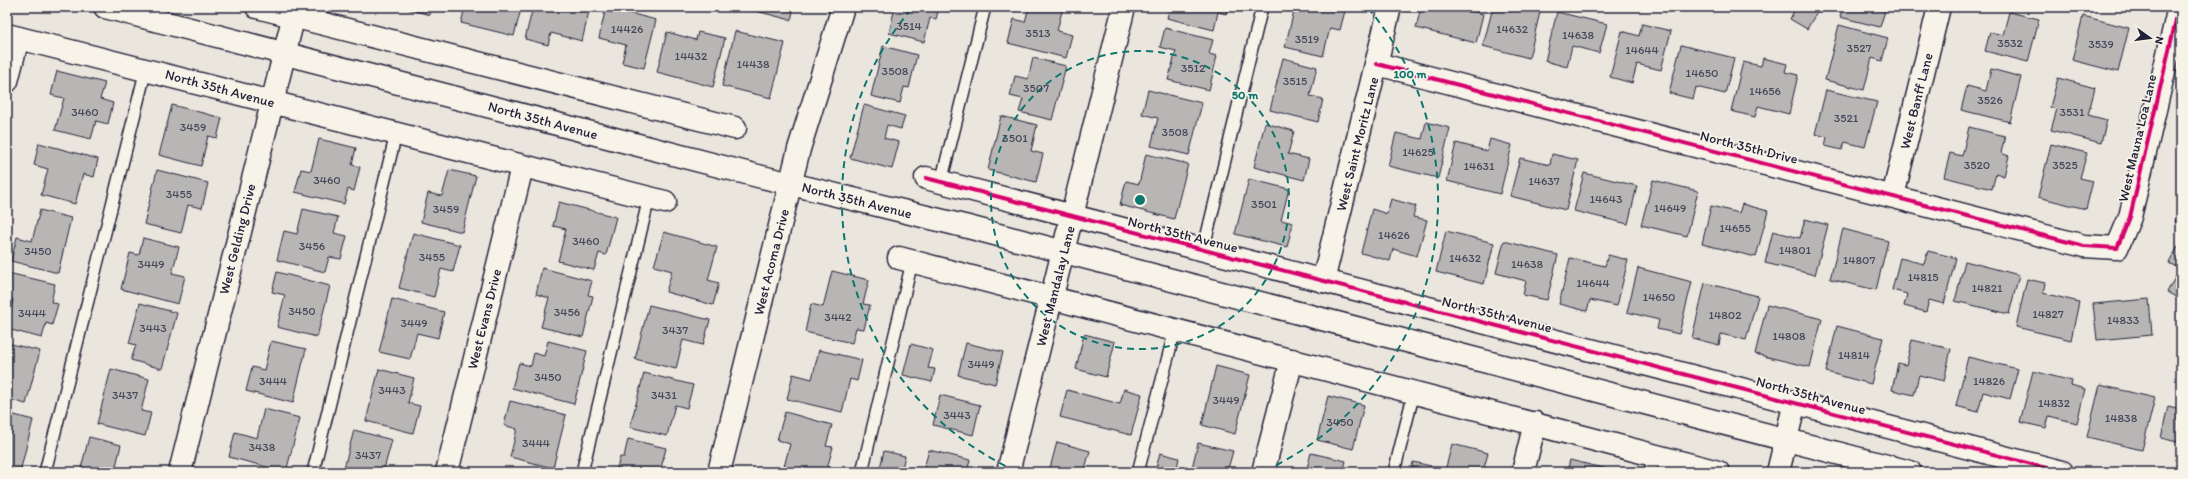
<svg xmlns="http://www.w3.org/2000/svg" width="2188" height="479" font-family="Itim,sans-serif">
  <style>
    .building { fill: #b8b6b5; stroke: #22223b }
    .lines { fill: none; stroke-linecap: round; stroke-linejoin: round }
    .lane-casing { stroke: #22223b; stroke-width: 14 }
    .street-casing { stroke: #22223b; stroke-width: 25 }
    .secondary-casing { stroke: #22223b; stroke-width: 25 }
    .lane { stroke: #f7f3e8; stroke-width: 11 }
    .street { stroke: #f7f3e8; stroke-width: 22 }
    .secondary { stroke: #f7f3e8; stroke-width: 22 }
    .cycleway-casing { stroke: #f7f3e8; stroke-width: 6 }
    .cycleway { stroke: #d6006c; stroke-width: 4 }
    .ring { fill: none; stroke: #0f766e; stroke-width: 2; stroke-dasharray: 7 5 }
    .labels { text-anchor: middle; stroke-width: 3.5; stroke-linejoin: round; paint-order: stroke }
    .number-label { font-size: 12px; fill: #48475a }
    .street-label { font-size: 14px; fill: #22223b; stroke: #f7f3e8 }
    .centre { fill: #0f766e; stroke: #f7f3e8; stroke-width: 2 }
    .ring-label { font-size: 12px; text-anchor: middle; font-weight: bold; fill: #0f766e; stroke: #f7f3e8; stroke-width: 3.5; stroke-linejoin: round; paint-order: stroke }
  </style>
  <rect width="100%" height="100%" fill="#eae6de"/>
  <filter id="ink" filterUnits="userSpaceOnUse"><feTurbulence type="fractalNoise" baseFrequency=".025" numOctaves="2"/><feDisplacementMap in="SourceGraphic" scale="8" xChannelSelector="R" yChannelSelector="G"/><feConvolveMatrix kernelMatrix="1 2 1 2 8 2 1 2 1" color-interpolation-filters="sRGB"/></filter>
  <g filter="url(#ink)">
    <g class="building">
      <polygon points="401,7 432,7 430,15"/>
      <polygon points="465,7 514,7 521,9 514,36 461,23"/>
      <polygon points="533,7 590,7 582,41 551,33 548,45 525,39"/>
      <polygon points="606,7 656,20 644,68 622,63 626,45 599,38"/>
      <polygon points="753,7 794,7 791,20 752,10"/>
      <polygon points="895,7 939,7 936,19 930,18 924,42 889,33"/>
      <polygon points="1029,7 1063,7 1057,31 1072,35 1066,58 1008,43 1014,19 1025,22"/>
      <polygon points="1170,7 1228,7 1226,14 1218,12 1214,30 1167,18"/>
      <polygon points="1295,7 1346,7 1340,30 1330,28 1323,56 1285,47"/>
      <polygon points="1421,7 1471,7 1470,11 1483,14 1476,43 1416,28"/>
      <polygon points="1493,7 1521,7 1540,12 1529,58 1483,46"/>
      <polygon points="1708,7 1756,7 1708,11"/>
      <polygon points="1796,7 1813,7 1818,10 1807,29 1790,19"/>
      <polygon points="1843,7 1886,7 1880,27 1840,17"/>
      <polygon points="1557,12 1607,24 1599,53 1572,46 1567,67 1545,61"/>
      <polygon points="2009,12 2039,19 2028,62 1985,51 1990,32 2003,35"/>
      <polygon points="2083,16 2129,28 2118,72 2072,60"/>
      <polygon points="1642,24 1671,31 1661,70 1637,64 1632,83 1610,77 1622,31 1639,36"/>
      <polygon points="1839,25 1888,38 1882,61 1872,58 1864,90 1825,80"/>
      <polygon points="1165,28 1213,40 1209,54 1217,56 1209,90 1168,80 1176,51 1160,47"/>
      <polygon points="735,31 785,43 771,98 722,86"/>
      <polygon points="667,32 696,40 698,32 725,38 713,87 657,72"/>
      <polygon points="1681,45 1734,58 1725,94 1696,87 1693,99 1669,93"/>
      <polygon points="883,46 917,55 909,88 904,87 900,103 871,96"/>
      <polygon points="1033,58 1066,66 1052,120 1019,112 1023,99 1010,96 1015,76 1028,79"/>
      <polygon points="1283,58 1317,67 1310,96 1323,99 1318,122 1270,110"/>
      <polygon points="1763,58 1787,64 1785,72 1798,75 1789,114 1758,106 1755,117 1731,111 1743,62 1761,66"/>
      <polygon points="1991,69 2021,77 2010,122 1961,110 1967,86 1986,91"/>
      <polygon points="57,71 105,83 100,99 113,103 108,124 96,121 91,139 55,130 64,98 51,95"/>
      <polygon points="2058,78 2095,88 2088,115 2107,120 2101,143 2051,130 2057,109 2050,107"/>
      <polygon points="1148,90 1202,103 1189,155 1151,146 1158,118 1142,114"/>
      <polygon points="1826,90 1877,102 1865,147 1845,142 1842,150 1825,146 1827,137 1815,134"/>
      <polygon points="172,105 222,118 217,138 208,136 201,166 159,155"/>
      <polygon points="864,105 905,116 901,129 887,125 884,138 899,142 892,169 850,158"/>
      <polygon points="1001,116 1037,125 1031,151 1043,154 1036,182 988,170"/>
      <polygon points="1426,122 1450,128 1438,178 1388,166 1396,133 1422,139"/>
      <polygon points="1265,123 1294,131 1288,154 1309,159 1304,180 1254,167"/>
      <polygon points="1969,127 2005,136 2001,153 2009,156 2004,176 1996,173 1992,189 1944,177 1950,153 1962,156"/>
      <polygon points="319,139 356,148 352,165 360,167 354,191 348,189 344,204 295,192 301,169 311,171"/>
      <polygon points="1490,139 1512,145 1500,194 1447,181 1456,143 1487,151"/>
      <polygon points="39,143 98,159 94,177 83,174 75,204 41,195 48,169 34,165"/>
      <polygon points="2051,144 2087,153 2080,178 2093,181 2086,209 2038,197"/>
      <polygon points="1146,154 1188,164 1174,219 1120,205 1126,181 1139,184"/>
      <polygon points="1552,154 1578,160 1566,210 1510,196 1520,158 1550,165"/>
      <polygon points="157,170 208,183 202,208 188,205 181,233 144,224"/>
      <polygon points="449,170 476,176 462,232 421,222 428,193 442,196"/>
      <polygon points="1584,173 1637,186 1628,224 1574,211"/>
      <polygon points="1249,179 1289,189 1281,220 1293,223 1287,247 1235,234"/>
      <polygon points="1653,180 1698,191 1687,236 1641,225"/>
      <polygon points="2181,198 2181,223 2175,222"/>
      <polygon points="1391,199 1416,206 1413,217 1427,220 1417,256 1393,249 1390,261 1361,253 1372,209 1387,214"/>
      <polygon points="559,202 616,217 606,255 599,253 594,270 558,261 566,229 553,226"/>
      <polygon points="1742,204 1768,211 1756,257 1702,244 1711,206 1739,213"/>
      <polygon points="303,209 338,217 334,233 347,236 341,259 329,257 325,272 277,260 284,231 297,234"/>
      <polygon points="40,210 71,218 58,273 11,261 17,237 32,241"/>
      <polygon points="1805,219 1828,225 1815,275 1765,263 1773,231 1800,238"/>
      <polygon points="1843,229 1888,241 1876,290 1830,279"/>
      <polygon points="1446,231 1494,243 1484,284 1436,272"/>
      <polygon points="664,232 717,247 708,280 719,283 713,305 666,292 672,271 654,266"/>
      <polygon points="413,233 460,245 453,272 441,269 434,297 399,288"/>
      <polygon points="143,238 179,247 172,273 185,276 178,304 121,289 130,253 139,255"/>
      <polygon points="1504,241 1558,255 1547,300 1523,295 1526,281 1496,273"/>
      <polygon points="2180,243 2181,244 2181,300 2167,292 2180,269 2169,263"/>
      <polygon points="1928,251 1956,258 1944,304 1929,300 1926,312 1904,306 1907,294 1892,290 1900,258 1924,264"/>
      <polygon points="1608,255 1628,260 1617,306 1590,300 1587,311 1559,304 1570,258 1605,266"/>
      <polygon points="1965,261 2019,275 2009,314 1955,301"/>
      <polygon points="542,268 592,281 588,295 593,296 583,337 541,327 549,298 536,294"/>
      <polygon points="1638,268 1692,282 1679,334 1657,329 1659,320 1627,312"/>
      <polygon points="832,271 869,280 863,304 870,305 864,329 856,328 852,343 805,332 811,304 823,307"/>
      <polygon points="277,272 330,286 317,337 277,327 285,295 272,292"/>
      <polygon points="8,273 55,284 51,302 58,304 52,325 46,323 42,338 7,329 13,299 7,298"/>
      <polygon points="2027,279 2045,283 2043,293 2079,302 2071,340 2016,327"/>
      <polygon points="1705,283 1758,296 1746,340 1721,334 1719,345 1692,338"/>
      <polygon points="392,299 444,312 438,338 417,333 410,359 379,352"/>
      <polygon points="2149,299 2152,335 2097,340 2093,304"/>
      <polygon points="140,303 177,313 162,369 131,360 136,345 129,343"/>
      <polygon points="649,305 710,320 703,345 683,340 676,369 635,359"/>
      <polygon points="1767,305 1822,319 1810,367 1755,354"/>
      <polygon points="1837,326 1883,338 1871,384 1826,372"/>
      <polygon points="1084,334 1115,342 1106,377 1076,369"/>
      <polygon points="1912,340 1951,349 1944,381 1919,375 1914,395 1892,390 1898,363 1906,365"/>
      <polygon points="271,341 306,349 293,403 246,391 252,367 264,370"/>
      <polygon points="548,341 587,351 574,404 512,388 519,363 531,366 534,353 544,356"/>
      <polygon points="7,343 40,351 26,404 7,399"/>
      <polygon points="966,343 1003,352 995,384 958,375"/>
      <polygon points="911,344 933,350 928,368 935,369 932,382 903,375"/>
      <polygon points="819,350 862,360 857,381 850,379 842,412 787,399 793,374 812,379"/>
      <polygon points="1968,357 2018,369 2010,399 1983,392 1978,412 1956,406"/>
      <polygon points="1216,366 1250,375 1235,434 1202,425"/>
      <polygon points="111,369 149,379 141,411 151,413 145,436 97,424"/>
      <polygon points="379,369 414,378 408,403 420,406 413,433 366,421"/>
      <polygon points="2033,371 2072,381 2071,385 2085,389 2077,423 2049,416 2046,428 2020,422"/>
      <polygon points="644,373 693,385 687,408 675,405 667,436 630,427"/>
      <polygon points="2100,385 2155,398 2142,450 2087,437"/>
      <polygon points="1124,389 1142,394 1131,435 1060,417 1067,390 1120,404"/>
      <polygon points="940,395 980,405 973,435 933,425"/>
      <polygon points="1328,396 1364,405 1353,449 1317,440"/>
      <polygon points="510,401 566,415 553,468 510,457 517,429 504,425"/>
      <polygon points="2168,406 2181,409 2181,443 2161,438"/>
      <polygon points="264,409 300,418 286,472 229,457 235,432 257,438"/>
      <polygon points="785,412 832,425 826,446 833,447 826,472 800,472 784,467 790,444 777,440"/>
      <polygon points="7,413 33,420 20,472 7,469"/>
      <polygon points="354,430 392,440 384,469 395,472 343,472"/>
      <polygon points="89,437 121,445 115,470 121,472 80,472"/>
      <polygon points="628,439 666,448 660,472 616,472 620,457 624,457"/>
      <polygon points="1057,442 1090,451 1084,472 1049,472"/>
      <polygon points="1198,443 1233,451 1227,472 1191,472"/>
      <polygon points="1452,444 1488,453 1483,472 1445,471"/>
      <polygon points="929,450 970,460 967,472 923,472"/>
      <polygon points="884,451 905,456 901,472 879,472"/>
      <polygon points="1160,453 1179,458 1176,472 1155,472"/>
      <polygon points="1311,453 1346,461 1343,472 1306,472"/>
      <polygon points="1570,460 1607,469 1606,472 1567,472"/>
      <polygon points="1413,462 1431,466 1429,472 1411,472"/>
    </g>
    <g class="lines">
      <g class="lane-casing">
        <g id="lane">
          <polyline points="941,182 985,7"/>
          <polyline points="1203,251 1262,7"/>
          <polyline points="45,472 146,69"/>
          <polyline points="313,472 396,134"/>
          <polyline points="582,472 649,198"/>
          <polyline points="862,472 912,262"/>
          <polyline points="1138,472 1175,330"/>
          <polyline points="1394,472 1414,392"/>
          <polyline points="1650,472 1654,455"/>
        </g>
      </g>
      <g class="street-casing">
        <g id="street">
          <polyline points="257,7 735,128"/>
          <polyline points="7,35 665,202"/>
          <polyline points="1377,64 2084,246 2117,248 2130,217 2179,7"/>
          <polyline points="7,81 18,38"/>
          <polyline points="926,178 2062,472"/>
          <polyline points="1893,196 1939,7"/>
          <polyline points="899,258 1718,472"/>
          <polyline points="1323,281 1390,7"/>
          <polyline points="180,472 296,7"/>
          <polyline points="447,472 522,167"/>
          <polyline points="1008,472 1124,7"/>
          <polyline points="1263,472 1292,360"/>
          <polyline points="1523,472 1535,423"/>
          <polyline points="1778,472 1795,402"/>
        </g>
      </g>
      <g class="secondary-casing">
        <g id="secondary">
          <polyline points="105,7 758,176 968,227 1910,472"/>
          <polyline points="719,472 799,149 843,7"/>
        </g>
      </g>
      <use href="#lane" class="lane"/>
      <use href="#street" class="street"/>
      <use href="#secondary" class="secondary"/>
      <g class="cycleway-casing">
        <g id="cycleway">
          <polyline points="1377,64 2084,246 2117,248 2130,217 2179,7"/>
          <polyline points="926,178 2062,472"/>
        </g>
      </g>
      <use href="#cycleway" class="cycleway"/>
    </g>
  </g>
  <g class="ring">
    <circle cx="1140" cy="200" r="149"/>
    <path d="M1016 471A298 298 0 0 1 912 8M1368 8A298 298 0 0 1 1264 471"/>
  </g>
  <g class="labels">
    <g class="number-label">
      <text x="909" y="30">3514</text>
      <text x="627" y="33">14426</text>
      <text x="1512" y="33">14632</text>
      <text x="1038" y="37">3513</text>
      <text x="1578" y="39">14638</text>
      <text x="1307" y="43">3519</text>
      <text x="2010" y="47">3532</text>
      <text x="2101" y="48">3539</text>
      <text x="1859" y="52">3527</text>
      <text x="1642" y="54">14644</text>
      <text x="691" y="60">14432</text>
      <text x="753" y="68">14438</text>
      <text x="1193" y="72">3512</text>
      <text x="895" y="75">3508</text>
      <text x="1702" y="77">14650</text>
      <text x="1295" y="85">3515</text>
      <text x="1036" y="92">3507</text>
      <text x="1765" y="95">14656</text>
      <text x="1990" y="104">3526</text>
      <text x="85" y="116">3460</text>
      <text x="2072" y="116">3531</text>
      <text x="1846" y="122">3521</text>
      <text x="193" y="131">3459</text>
      <text x="1175" y="136">3508</text>
      <text x="1015" y="142">3501</text>
      <text x="1418" y="156">14625</text>
      <text x="1977" y="169">3520</text>
      <text x="2065" y="169">3525</text>
      <text x="1479" y="170">14631</text>
      <text x="327" y="184">3460</text>
      <text x="1544" y="185">14637</text>
      <text x="179" y="198">3455</text>
      <text x="1606" y="203">14643</text>
      <text x="1264" y="208">3501</text>
      <text x="1670" y="212">14649</text>
      <text x="446" y="213">3459</text>
      <text x="1735" y="232">14655</text>
      <text x="1394" y="239">14626</text>
      <text x="586" y="245">3460</text>
      <text x="312" y="250">3456</text>
      <text x="1795" y="254">14801</text>
      <text x="38" y="255">3450</text>
      <text x="432" y="261">3455</text>
      <text x="1465" y="262">14632</text>
      <text x="1859" y="264">14807</text>
      <text x="151" y="268">3449</text>
      <text x="1527" y="268">14638</text>
      <text x="1923" y="281">14815</text>
      <text x="1593" y="287">14644</text>
      <text x="1987" y="292">14821</text>
      <text x="1659" y="301">14650</text>
      <text x="302" y="315">3450</text>
      <text x="567" y="316">3456</text>
      <text x="32" y="317">3444</text>
      <text x="2048" y="318">14827</text>
      <text x="1725" y="319">14802</text>
      <text x="838" y="321">3442</text>
      <text x="2123" y="324">14833</text>
      <text x="414" y="327">3449</text>
      <text x="153" y="332">3443</text>
      <text x="675" y="334">3437</text>
      <text x="1789" y="340">14808</text>
      <text x="1854" y="359">14814</text>
      <text x="981" y="368">3449</text>
      <text x="548" y="381">3450</text>
      <text x="273" y="385">3444</text>
      <text x="1989" y="385">14826</text>
      <text x="392" y="394">3443</text>
      <text x="125" y="399">3437</text>
      <text x="664" y="399">3431</text>
      <text x="1226" y="404">3449</text>
      <text x="2054" y="407">14832</text>
      <text x="957" y="419">3443</text>
      <text x="2121" y="422">14838</text>
      <text x="1340" y="426">3450</text>
      <text x="536" y="447">3444</text>
      <text x="262" y="451">3438</text>
      <text x="368" y="459">3437</text>
    </g>
    <g class="street-label">
      <text transform="translate(220 88) rotate(15)" y="5">North 35th Avenue</text>
      <text transform="translate(1916 101) rotate(-76)" y="5">West Banff Lane</text>
      <text transform="translate(543 120) rotate(15)" y="5">North 35th Avenue</text>
      <text transform="translate(2137 138) rotate(-77)" y="5">West Mauna Loa Lane</text>
      <text transform="translate(1357 144) rotate(-76)" y="5">West Saint Moritz Lane</text>
      <text transform="translate(1749 147) rotate(14)" y="5">North 35th Drive</text>
      <text transform="translate(857 200) rotate(14)" y="5">North 35th Avenue</text>
      <text transform="translate(1183 234) rotate(14)" y="5">North 35th Avenue</text>
      <text transform="translate(237 239) rotate(-76)" y="5">West Gelding Drive</text>
      <text transform="translate(771 262) rotate(-76)" y="5">West Acoma Drive</text>
      <text transform="translate(1055 286) rotate(-76)" y="5">West Mandalay Lane</text>
      <text transform="translate(1497 314) rotate(14)" y="5">North 35th Avenue</text>
      <text transform="translate(484 319) rotate(-76)" y="5">West Evans Drive</text>
      <text transform="translate(1811 395) rotate(15)" y="5">North 35th Avenue</text>
    </g>
  </g>
  <circle cx="1140" cy="200" r="6" class="centre"/>
  <g class="ring-label">
    <text x="1410" y="78">100 m</text>
    <text x="1245" y="99">50 m</text>
  </g>
  <rect width="2188" height="479" fill="none" stroke="#f7f3e8" stroke-width="24"/>
  <rect x="12" y="12" width="2164" height="455" fill="none" stroke="#22223b" stroke-width="1.5" filter="url(#ink)"/>
  <g transform="translate(2150 38) rotate(104)" stroke="#f7f3e8" stroke-width="3" paint-order="stroke">
  <path d="M0-3L7 15L0 10L-7 15Z" fill="#22223b"/>
  <text y="-6" font-size="11" font-weight="bold" text-anchor="middle" fill="#22223b">N</text>
  </g>
</svg>
